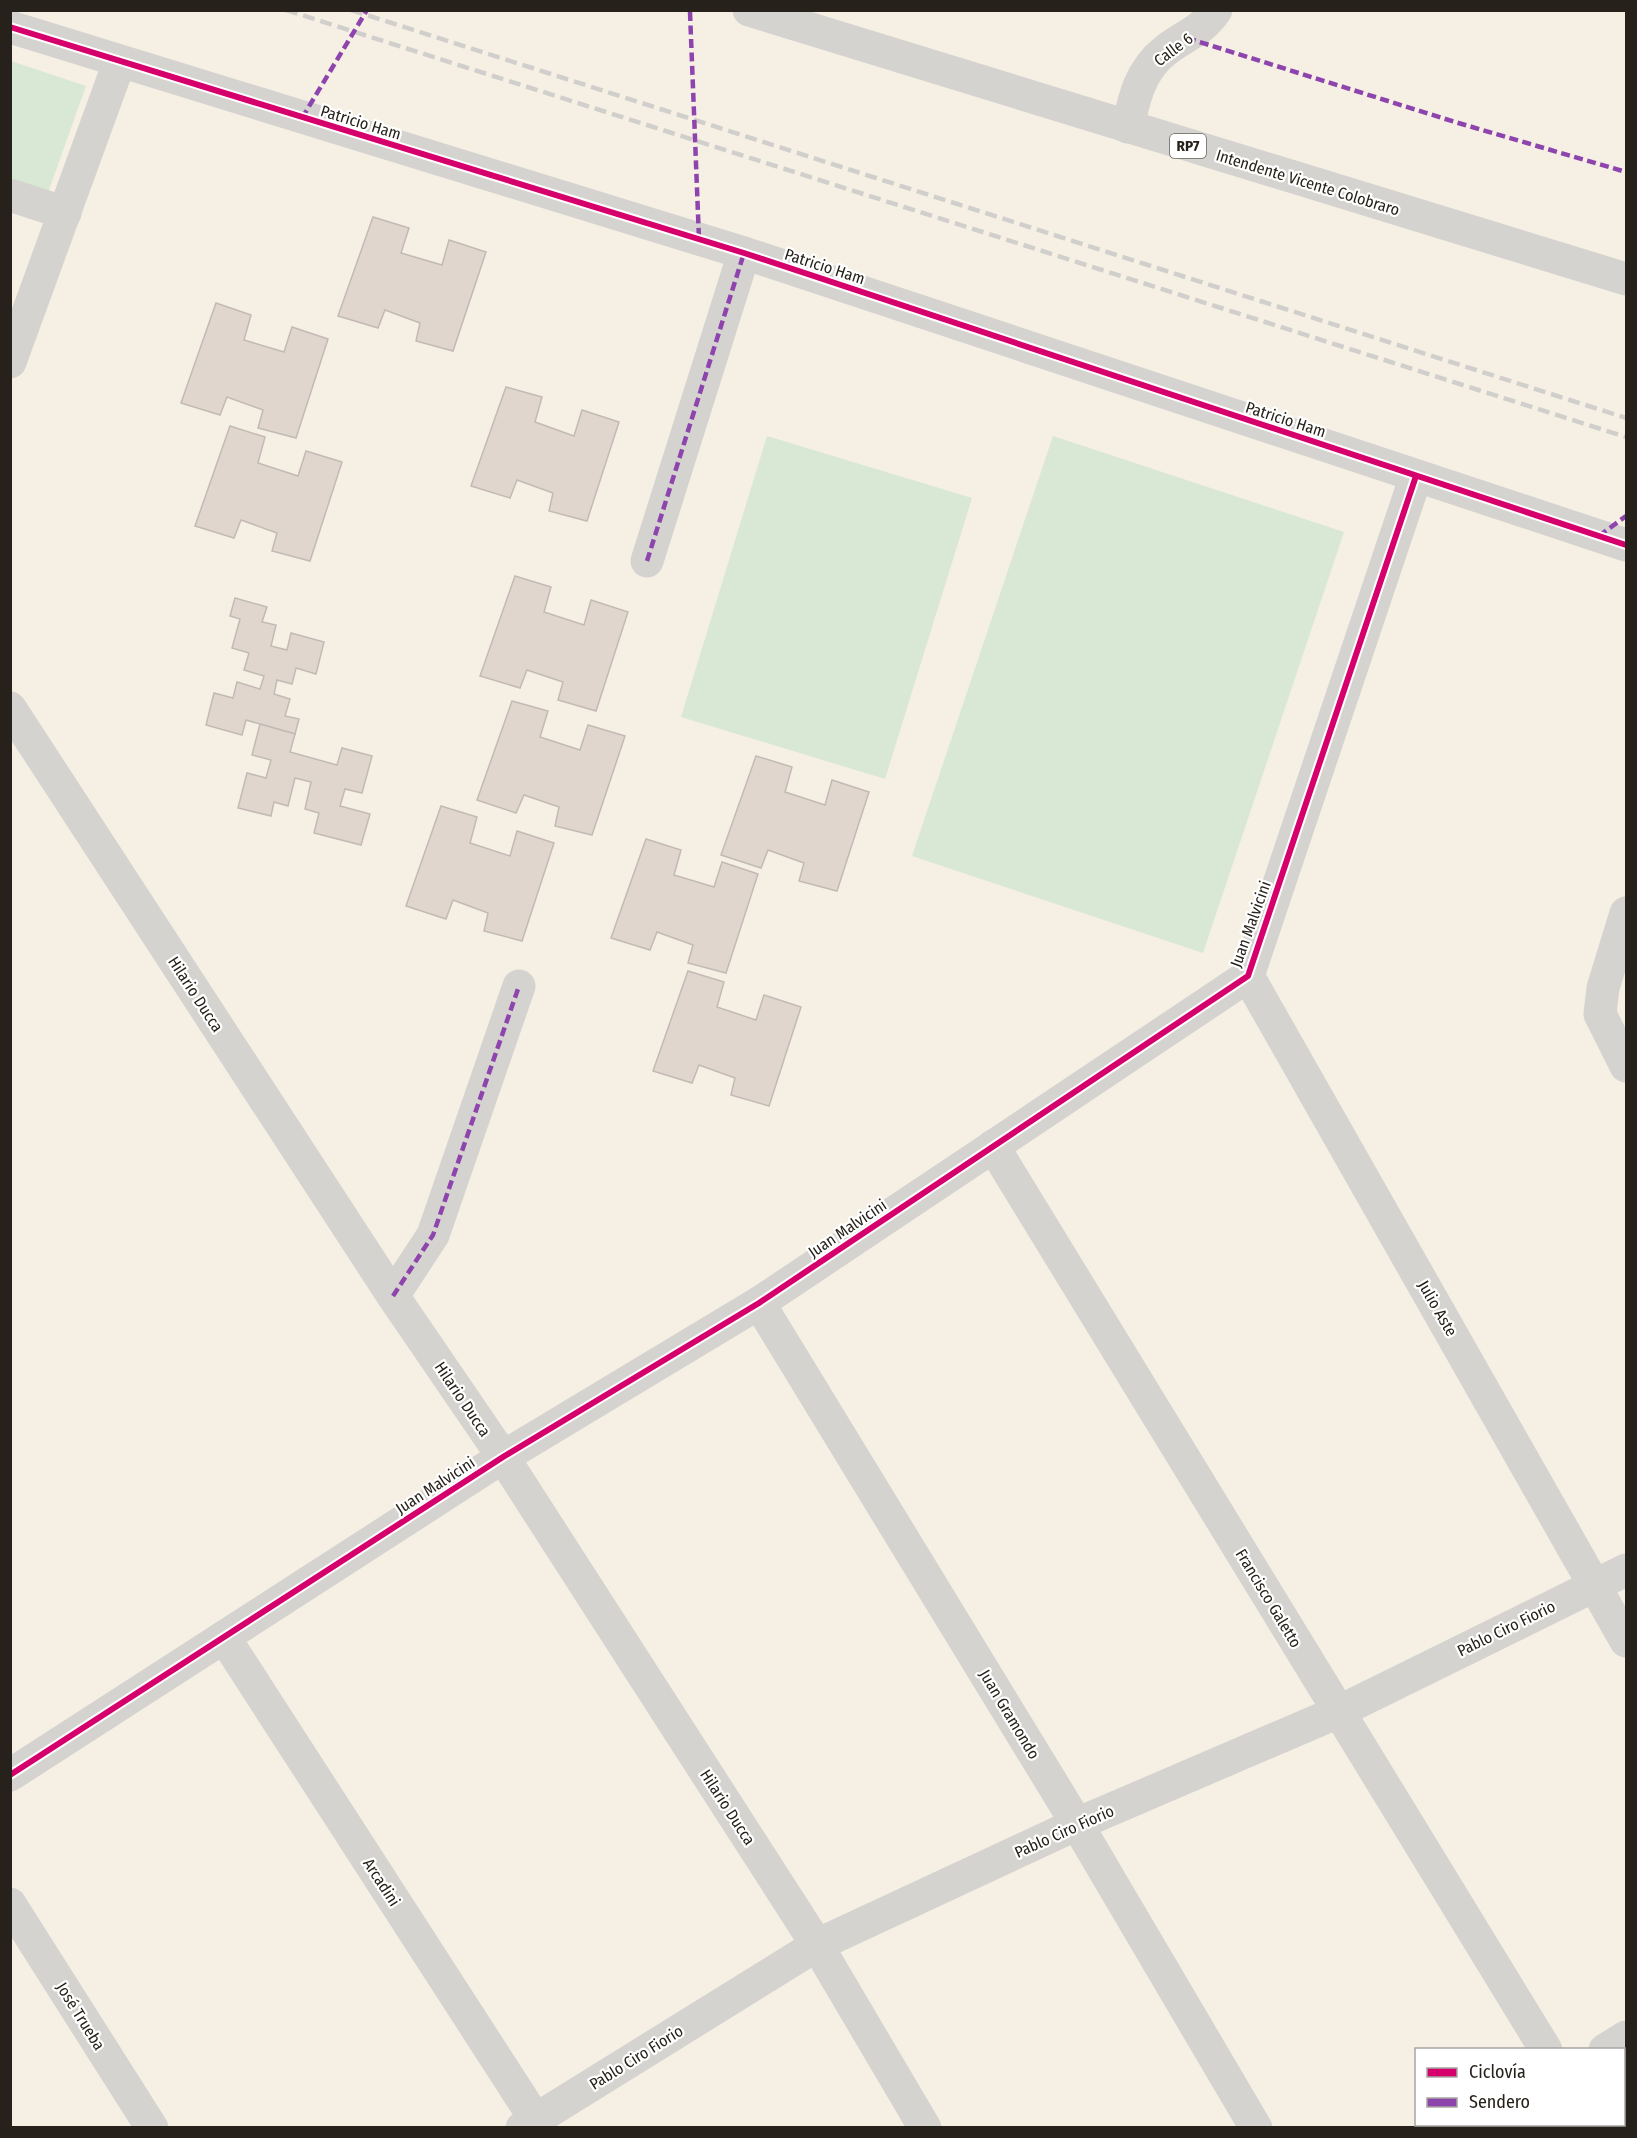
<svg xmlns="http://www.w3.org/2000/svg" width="1637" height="2138" font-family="'Fira Sans Condensed',sans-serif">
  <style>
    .green { fill: #d8e8d4 }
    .building { fill: #e1d6cd; stroke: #c2bab4; stroke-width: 1.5 }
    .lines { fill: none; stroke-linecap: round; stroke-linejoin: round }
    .street { stroke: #d5d3d0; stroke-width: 33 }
    .primary { stroke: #d5d3d0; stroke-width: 33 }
    .rail { stroke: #d1cfcc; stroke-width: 4.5; stroke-dasharray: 12 6; stroke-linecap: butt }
    .quiet { stroke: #8e44ad; stroke-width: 4.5; stroke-dasharray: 9 4.5; stroke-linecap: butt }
    .cycleway-casing { stroke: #fff; stroke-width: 10 }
    .cycleway { stroke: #d6006c; stroke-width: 6 }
    .labels { text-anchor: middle; stroke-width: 4.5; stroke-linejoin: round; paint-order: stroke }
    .shield { fill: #fff; stroke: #67645f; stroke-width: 1.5 }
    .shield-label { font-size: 15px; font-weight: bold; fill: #26211a }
    .street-label { font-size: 16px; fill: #26211a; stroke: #fff }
  </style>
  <rect width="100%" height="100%" fill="#f6efe4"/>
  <g class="green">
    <polygon points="11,61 86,86 40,215 11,205"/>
    <polygon points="767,436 972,498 885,779 681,717"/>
    <polygon points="1053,436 1344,532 1203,953 912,856"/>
  </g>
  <g class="building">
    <polygon points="373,217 409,228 401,253 442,265 449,240 486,252 453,351 416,341 420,323 385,310 378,328 338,316"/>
    <polygon points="216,303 251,315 244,340 284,352 292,327 328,339 296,438 258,428 263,410 227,397 220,415 181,403"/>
    <polygon points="506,387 542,397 535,422 574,436 582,410 619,422 587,521 549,511 553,493 517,480 510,498 471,486"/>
    <polygon points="230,426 265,437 258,463 298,476 306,451 342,462 310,561 272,551 277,533 241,520 234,538 195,526"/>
    <polygon points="515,576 551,587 544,612 584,625 591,600 628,612 596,711 558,700 563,682 527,670 520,688 480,676"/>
    <polygon points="235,598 267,607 262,622 276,625 271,646 287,650 291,633 324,642 316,674 296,668 292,684 277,680 274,694 290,699 285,716 299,719 295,734 246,720 242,735 206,725 214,693 233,698 237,682 260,689 264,676 244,670 249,653 232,648 240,619 230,616"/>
    <polygon points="512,701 548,711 540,737 580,750 588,725 625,736 592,835 555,826 559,807 524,795 516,813 477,800"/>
    <polygon points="260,724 295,734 290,752 337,765 342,748 372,756 362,793 345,789 340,806 370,814 361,845 314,833 319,813 305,809 311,782 295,778 288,806 274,802 271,816 238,808 247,773 266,778 271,760 252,755"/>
    <polygon points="756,756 792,767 785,792 825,805 832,780 869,792 837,891 799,881 804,863 768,850 761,868 721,855"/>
    <polygon points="441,806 477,817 470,843 510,856 517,831 554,843 522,941 484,931 488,913 453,900 446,919 406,906"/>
    <polygon points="646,839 681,850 674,875 714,887 722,862 758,874 726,973 688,963 693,945 657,932 650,950 611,938"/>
    <polygon points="688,971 724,982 717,1007 756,1020 764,995 801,1007 769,1106 731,1095 735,1078 699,1065 692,1083 653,1071"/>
  </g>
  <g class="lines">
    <g class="street">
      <polyline points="10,27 744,253 1626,545"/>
      <path d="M1128,127C1134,98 1140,70 1166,50C1185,35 1201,32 1216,10"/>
      <polyline points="10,195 65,213"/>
      <polyline points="10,362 119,63"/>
      <polyline points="647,561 744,253"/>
      <polyline points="10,708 393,1296 503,1457 817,1945 925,2128"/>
      <polyline points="1626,913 1603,988 1600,1014 1626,1066"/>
      <polyline points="1248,976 1626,1641"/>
      <polyline points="993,1146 1546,2050"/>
      <polyline points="393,1296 433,1235 519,986"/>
      <polyline points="759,1303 1077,1824 1256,2128"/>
      <polyline points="224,1637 541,2128"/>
      <polyline points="10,1775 503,1457 759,1303 1248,976 1416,476"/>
      <polyline points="10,1904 152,2128"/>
      <polyline points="1605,2050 1626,2037"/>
      <polyline points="522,2128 817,1945 1077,1824 1338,1712 1626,1570"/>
      <polyline points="1470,2128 1476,2124"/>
    </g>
    <polyline class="primary" points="749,10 1626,279"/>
    <g class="rail">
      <polyline points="286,10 1626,437"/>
      <polyline points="351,10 1626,418"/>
    </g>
    <g class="quiet">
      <polyline points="690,12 699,239"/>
      <polyline points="1187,38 1455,122 1626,172"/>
      <polyline points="302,118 367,10"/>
      <polyline points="1599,536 1626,516"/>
      <polyline points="647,561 744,253"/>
      <polyline points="393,1296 433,1235 519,986"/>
    </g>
    <g class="cycleway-casing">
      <g id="cycleway">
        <polyline points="10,27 744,253 1626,545"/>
        <polyline points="10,1775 503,1457 759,1303 1248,976 1416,476"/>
      </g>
    </g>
    <use href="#cycleway" class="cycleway"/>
  </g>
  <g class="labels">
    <rect class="shield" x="1170" y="134" width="36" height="24" rx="4.5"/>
    <g class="shield-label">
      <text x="1188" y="151">RP7</text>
    </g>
    <g class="street-label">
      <text transform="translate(1173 49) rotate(-37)" y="6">Calle 6</text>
      <text transform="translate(361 122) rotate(17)" y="6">Patricio Ham</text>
      <text transform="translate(1308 182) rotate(17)" y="6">Intendente Vicente Colobraro</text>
      <text transform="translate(825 266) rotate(18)" y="6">Patricio Ham</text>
      <text transform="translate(1286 419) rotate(18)" y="6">Patricio Ham</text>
      <text transform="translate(1250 924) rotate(-70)" y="6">Juan Malvicini</text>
      <text transform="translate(196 994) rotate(57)" y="6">Hilario Ducca</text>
      <text transform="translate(847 1228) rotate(-34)" y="6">Juan Malvicini</text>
      <text transform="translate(1438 1308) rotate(60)" y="6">Julio Aste</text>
      <text transform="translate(463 1399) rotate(56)" y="6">Hilario Ducca</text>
      <text transform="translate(435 1485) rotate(-33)" y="6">Juan Malvicini</text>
      <text transform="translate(1269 1598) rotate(59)" y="6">Francisco Galetto</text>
      <text transform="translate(1506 1628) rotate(-26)" y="6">Pablo Ciro Fiorio</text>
      <text transform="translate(1010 1714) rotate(59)" y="6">Juan Gramondo</text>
      <text transform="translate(728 1807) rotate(57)" y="6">Hilario Ducca</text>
      <text transform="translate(1064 1831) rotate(-24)" y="6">Pablo Ciro Fiorio</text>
      <text transform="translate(382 1882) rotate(57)" y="6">Arcadini</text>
      <text transform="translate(81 2016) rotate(58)" y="6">José Trueba</text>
      <text transform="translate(636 2057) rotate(-32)" y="6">Pablo Ciro Fiorio</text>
    </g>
  </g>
  <rect width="1637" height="2138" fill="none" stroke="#26211a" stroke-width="24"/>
  <rect x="1415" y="2048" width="210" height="78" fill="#ffffff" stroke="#a8a6a3" stroke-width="1.5"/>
  <rect x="1427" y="2068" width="30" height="9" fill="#d6006c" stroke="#a8a6a3" stroke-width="1.5"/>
  <text x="1469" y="2078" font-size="18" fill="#26211a">Ciclovía</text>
  <rect x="1427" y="2098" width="30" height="9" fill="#8e44ad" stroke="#a8a6a3" stroke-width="1.5"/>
  <text x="1469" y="2108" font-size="18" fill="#26211a">Sendero</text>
</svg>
